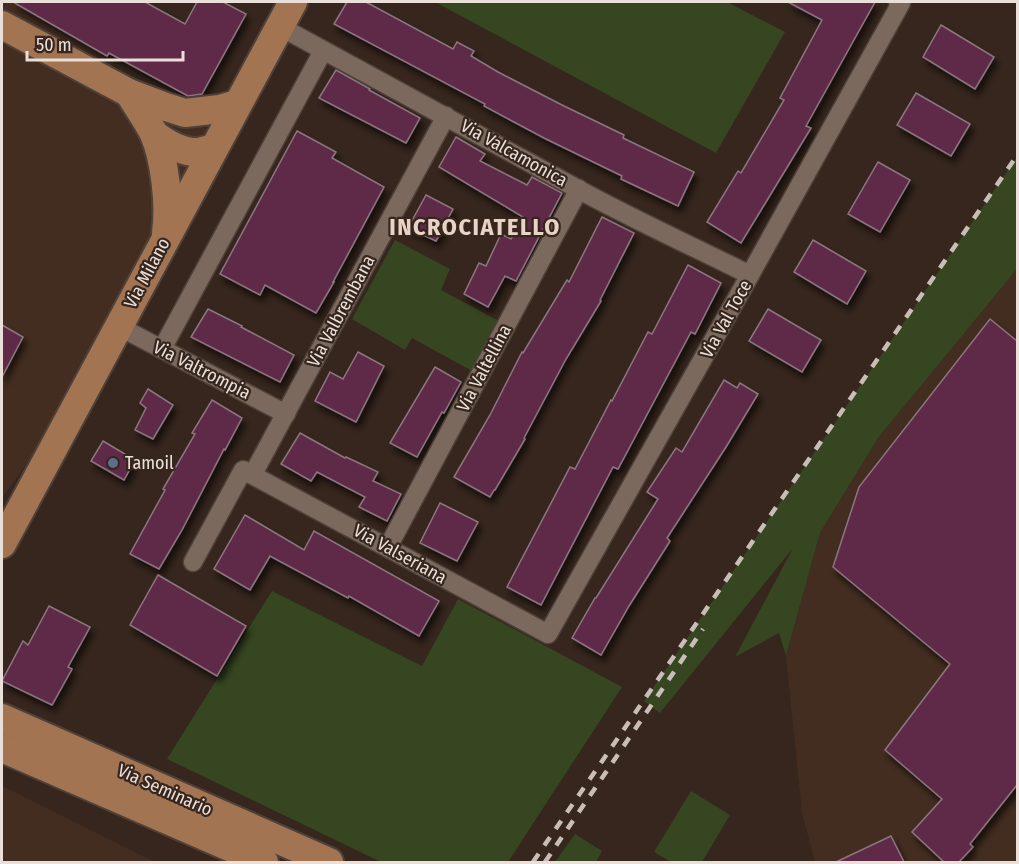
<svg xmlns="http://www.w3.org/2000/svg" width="1019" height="864" font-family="'Fira Sans Condensed',sans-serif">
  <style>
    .built { fill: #432d20 }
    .green { fill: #354620 }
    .building { fill: #5f2a46; stroke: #8b7680; stroke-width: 1.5; filter: url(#shadow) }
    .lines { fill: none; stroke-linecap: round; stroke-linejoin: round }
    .street-casing { stroke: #4e4139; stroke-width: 21 }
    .primary-casing { stroke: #4e4139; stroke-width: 32 }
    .street { stroke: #7c695e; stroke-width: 18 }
    .primary { stroke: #a27451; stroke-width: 28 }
    .rail { stroke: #c9bdb7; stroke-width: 4.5; stroke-dasharray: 10 10; stroke-linecap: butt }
    .service-dot { fill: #5c6f8a; stroke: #36261d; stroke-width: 2 }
    .labels { text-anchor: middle; stroke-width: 4.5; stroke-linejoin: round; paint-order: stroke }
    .street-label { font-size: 18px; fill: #eadfd9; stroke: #36261d }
    .poi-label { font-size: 18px; fill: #eadfd9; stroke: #36261d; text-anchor: start }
    .district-label { font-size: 24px; font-weight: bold; letter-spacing: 1.5px; fill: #e9d3c7; stroke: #36261d }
  </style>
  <defs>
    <filter id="shadow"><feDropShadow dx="3.5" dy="6" stdDeviation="3" flood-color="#0009"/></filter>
  </defs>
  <rect width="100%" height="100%" fill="#36261d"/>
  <g class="built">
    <polygon points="2,2 144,2 104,81 219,135 98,365 2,498"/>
    <polygon points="1017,269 1017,862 815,862 802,813 786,656 820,533 878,438"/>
    <polygon points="2,786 153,861 153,862 2,862"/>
  </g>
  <g class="green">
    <polygon points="435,2 727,2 785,32 716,153"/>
    <polygon points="1017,157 1017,269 878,438 820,533 786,656 779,633 735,657 793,548 660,713 644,701"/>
    <polygon points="395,240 450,269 441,290 499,321 472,371 412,338 405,350 352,319"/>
    <polygon points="272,591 422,666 458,599 622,687 508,862 381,862 167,759"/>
    <polygon points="691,791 730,815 702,862 671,862 654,852"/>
    <polygon points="575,834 602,851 596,862 555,862"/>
  </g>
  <g class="building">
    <polygon points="13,2 145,2 185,24 197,2 223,2 246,14 202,94 188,96 109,53 107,56"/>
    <polygon points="347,2 366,2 453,49 457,42 474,51 471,56 498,72 562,105 624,135 623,138 694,172 678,206 621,179 622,176 544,138 484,106 485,104 334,24"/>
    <polygon points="788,2 875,2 806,126 811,128 741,243 707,222 738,171 741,173 784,100 780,98 822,20"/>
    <polygon points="941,25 994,57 975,89 923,57"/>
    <polygon points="336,70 370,89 369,90 420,118 406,143 319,98"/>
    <polygon points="916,93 970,124 951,156 897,125"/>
    <polygon points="297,131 336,152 332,158 384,187 333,282 334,282 316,313 265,285 260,295 220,274"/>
    <polygon points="456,137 485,154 480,161 527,185 532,177 562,193 516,281 505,276 488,307 464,294 479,263 486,266 501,234 511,239 523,217 439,167"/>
    <polygon points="878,162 910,180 880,232 848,214"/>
    <polygon points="426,195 453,209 436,241 408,228"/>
    <polygon points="602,217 634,233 600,300 601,301 566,359 524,438 525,439 495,490 494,490 490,497 454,477 490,415 522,352 523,353 567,280 569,282"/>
    <polygon points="813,240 866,271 847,304 794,272"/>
    <polygon points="688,265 721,283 695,334 691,332 618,469 613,467 541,605 507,587 570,467 575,469 611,400 612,401 648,332 652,334"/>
    <polygon points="208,309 242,326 241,327 294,355 280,382 191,337"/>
    <polygon points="768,309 821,340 802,372 749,341"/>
    <polygon points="990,319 1017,341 1017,785 970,844 973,847 959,862 944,862 912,832 942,799 885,750 950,664 833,567 859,487"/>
    <polygon points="2,325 23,337 2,377"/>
    <polygon points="358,352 384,366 356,422 315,401 330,372 343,379"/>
    <polygon points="435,367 461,382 444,413 442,412 417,457 390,443"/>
    <polygon points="724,380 737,388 740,383 758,394 726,447 667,538 670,541 629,606 601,655 572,638 595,598 596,598 658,499 647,492 676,448 682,452"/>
    <polygon points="148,389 173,405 153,439 135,430 146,408 140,403"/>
    <polygon points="212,400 242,418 225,450 224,449 182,530 159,569 130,554 165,490 163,489 195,434 192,433"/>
    <polygon points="300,433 345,458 346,457 378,472 373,481 401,494 387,521 359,507 365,497 317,472 311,481 281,464"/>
    <polygon points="103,441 135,460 124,480 91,461"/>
    <polygon points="440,503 478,522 457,561 420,543"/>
    <polygon points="245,515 304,550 314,531 439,601 419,636 349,596 348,598 270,556 250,590 214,569"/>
    <polygon points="158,575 246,626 217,676 130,625"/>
    <polygon points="49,606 90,627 68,667 72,669 52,705 2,681 23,641 28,645"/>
    <polygon points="891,836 904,862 836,862"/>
  </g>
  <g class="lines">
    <g class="street-casing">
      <g id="street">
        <path d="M279,26C382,83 485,138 587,194C641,223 696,248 750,275"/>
        <polyline points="118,326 286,414"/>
        <polyline points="162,349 323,51"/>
        <polyline points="253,474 446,116"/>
        <polyline points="388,547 579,189"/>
        <polyline points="193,562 243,470 548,634 750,275 901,3 898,2"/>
      </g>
    </g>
    <g class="primary-casing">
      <g id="primary">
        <polyline points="2,25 129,93 166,107 185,113 220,109 237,104"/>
        <path d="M129,93C137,106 147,120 154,134C165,160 170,205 166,233"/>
        <path d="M154,134C167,144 182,153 199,152C204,151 209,149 214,148"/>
        <polyline points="2,544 293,2"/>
        <polyline points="2,718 329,862"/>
        <polyline points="2,748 264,862"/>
      </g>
    </g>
    <use href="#street" class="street"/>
    <use href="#primary" class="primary"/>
    <g class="rail">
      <polyline points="533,862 1018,154"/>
      <polyline points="545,862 703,629"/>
    </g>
  </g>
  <circle class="service-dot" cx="113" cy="463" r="6"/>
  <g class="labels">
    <g class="street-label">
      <text transform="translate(514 153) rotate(29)" y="6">Via Valcamonica</text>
      <text transform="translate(147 273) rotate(-62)" y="6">Via Milano</text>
      <text transform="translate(341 311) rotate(-62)" y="6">Via Valbrembana</text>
      <text transform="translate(726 319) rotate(-61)" y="6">Via Val Toce</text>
      <text transform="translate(484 368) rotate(-62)" y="6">Via Valtellina</text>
      <text transform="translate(202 370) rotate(27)" y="6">Via Valtrompia</text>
      <text transform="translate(400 554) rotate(29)" y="6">Via Valseriana</text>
      <text transform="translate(165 790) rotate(24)" y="6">Via Seminario</text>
    </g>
    <g class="poi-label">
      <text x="125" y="469">Tamoil</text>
    </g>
    <g class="district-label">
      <text x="475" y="235">INCROCIATELLO</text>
    </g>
  </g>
  <rect width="1019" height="864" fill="none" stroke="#eadfd9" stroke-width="6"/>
  <path d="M27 51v9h156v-9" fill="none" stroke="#eadfd9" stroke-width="3"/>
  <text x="36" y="51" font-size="18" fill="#eadfd9" stroke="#36261d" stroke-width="4.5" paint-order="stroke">50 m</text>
</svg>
